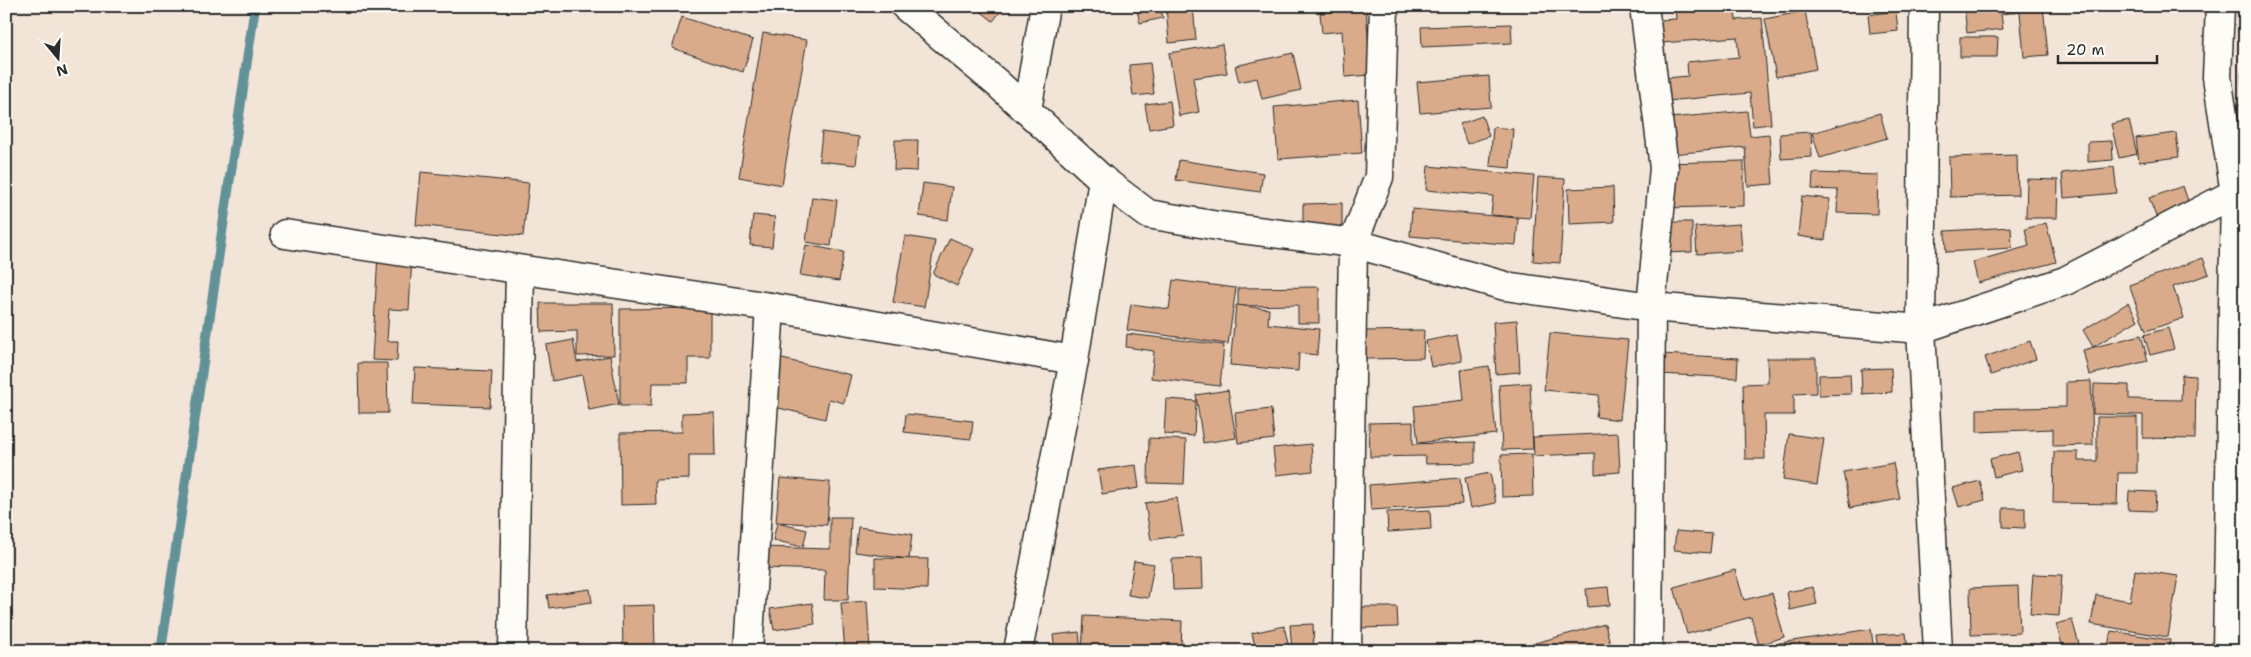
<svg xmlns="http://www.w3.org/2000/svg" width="2251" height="657" font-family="'Shantell Sans',sans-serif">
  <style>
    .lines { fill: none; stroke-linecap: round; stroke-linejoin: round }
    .stream { stroke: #629298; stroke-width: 10 }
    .building { fill: #d9ab8a; stroke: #2b2b2b }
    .minor-casing { stroke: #2b2b2b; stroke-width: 31 }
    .minor { stroke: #fdfcf7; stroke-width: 28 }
  </style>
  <rect width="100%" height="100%" fill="#f2e4d6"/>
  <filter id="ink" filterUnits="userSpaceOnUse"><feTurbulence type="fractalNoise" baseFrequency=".02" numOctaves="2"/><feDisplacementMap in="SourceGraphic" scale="10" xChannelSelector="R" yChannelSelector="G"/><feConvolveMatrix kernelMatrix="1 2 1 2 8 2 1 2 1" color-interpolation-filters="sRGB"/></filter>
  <g filter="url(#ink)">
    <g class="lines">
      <polyline class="stream" points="161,651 255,6"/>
    </g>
    <g class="building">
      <polygon points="974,6 1005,6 993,21"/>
      <polygon points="1136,6 1160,6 1163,18 1140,23"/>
      <polygon points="1166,6 1193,6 1196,40 1169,43"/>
      <polygon points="1319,6 1352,6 1320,12"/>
      <polygon points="1675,6 1734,6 1736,20 1762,18 1771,124 1753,126 1750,93 1657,102 1655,79 1688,76 1687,62 1739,57 1737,37 1662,43 1660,20 1676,19"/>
      <polygon points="1798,6 1832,6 1832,9 1798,10"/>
      <polygon points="1964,6 2043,6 2048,55 2024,57 2020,12 2001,14 2003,29 1967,33"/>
      <polygon points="1366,9 1371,75 1345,77 1342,31 1322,33 1320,13"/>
      <polygon points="1805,11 1816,69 1776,77 1765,19"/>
      <polygon points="1896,11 1898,31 1870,34 1868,15"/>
      <polygon points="682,17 753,40 743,72 672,48"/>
      <polygon points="1511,24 1512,43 1422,47 1421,27"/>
      <polygon points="763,33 807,40 782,185 739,177"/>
      <polygon points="1960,37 1998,37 1997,57 1960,57"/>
      <polygon points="1222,44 1227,73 1193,78 1199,112 1179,116 1169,53"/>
      <polygon points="1293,53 1301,90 1262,99 1257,78 1239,82 1235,66"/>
      <polygon points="1150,63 1154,94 1133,96 1129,65"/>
      <polygon points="2241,73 2245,73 2245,94 2242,94"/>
      <polygon points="1489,76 1491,107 1420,113 1417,82"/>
      <polygon points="1358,100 1362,153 1278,159 1274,107"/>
      <polygon points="1170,101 1173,125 1149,129 1145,104"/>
      <polygon points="2245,104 2245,163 2244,163 2237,105"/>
      <polygon points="1747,111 1750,136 1769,134 1773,184 1748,186 1745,147 1661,155 1658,119"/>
      <polygon points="1880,113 1887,138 1820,158 1812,133"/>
      <polygon points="1482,116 1489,136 1467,144 1460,124"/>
      <polygon points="2129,120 2137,154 2119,158 2111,124"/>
      <polygon points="1493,127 1513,129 1510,168 1490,166"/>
      <polygon points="822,132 859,137 856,165 819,161"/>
      <polygon points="1811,132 1812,157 1781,159 1780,134"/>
      <polygon points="2176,133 2179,157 2139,162 2136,138"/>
      <polygon points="895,140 918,140 917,171 894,170"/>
      <polygon points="2112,141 2113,160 2088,162 2088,142"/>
      <polygon points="2017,155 2018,195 1950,197 1949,157"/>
      <polygon points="1179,160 1263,173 1260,192 1176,180"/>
      <polygon points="1744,161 1744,206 1664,208 1663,163"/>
      <polygon points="1428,166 1534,176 1530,218 1491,215 1493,196 1426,190"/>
      <polygon points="2114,167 2117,193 2064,198 2062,173"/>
      <polygon points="421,172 529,183 523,236 416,225"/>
      <polygon points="1813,173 1878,175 1877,214 1837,213 1838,190 1812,189"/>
      <polygon points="1538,177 1565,179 1560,263 1533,261"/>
      <polygon points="2027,179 2058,180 2057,218 2026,218"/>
      <polygon points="923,183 952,187 948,220 919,216"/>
      <polygon points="2183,186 2190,207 2157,219 2149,198"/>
      <polygon points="1613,187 1614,222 1569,224 1568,189"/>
      <polygon points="1802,196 1830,199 1825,240 1798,236"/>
      <polygon points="812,197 837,200 831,246 806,242"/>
      <polygon points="1342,203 1342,227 1303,228 1303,204"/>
      <polygon points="1412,209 1518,218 1516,245 1410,236"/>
      <polygon points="753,215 775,217 772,247 750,245"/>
      <polygon points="1663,222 1692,222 1692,252 1663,253"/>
      <polygon points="2046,223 2056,262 1978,283 1973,262 2029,246 2025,229"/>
      <polygon points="1740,224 1742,251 1697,254 1695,227"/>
      <polygon points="2011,227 2012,248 1946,252 1945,231"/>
      <polygon points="905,236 935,241 924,307 893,302"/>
      <polygon points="950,238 974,249 957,286 933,274"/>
      <polygon points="806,245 844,252 839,281 800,275"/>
      <polygon points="378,254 412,256 409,310 389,309 387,341 398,341 397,361 372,360"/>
      <polygon points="2203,258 2209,274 2173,287 2184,318 2146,331 2129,285"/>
      <polygon points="1173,280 1236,288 1228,344 1127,330 1131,304 1169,309"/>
      <polygon points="1319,287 1319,323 1298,323 1298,305 1238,306 1238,288"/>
      <polygon points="540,303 613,303 614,355 577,356 577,331 541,332"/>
      <polygon points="2128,303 2138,320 2093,347 2083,330"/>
      <polygon points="1236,305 1269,309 1268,324 1319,329 1317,355 1299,353 1298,371 1230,365"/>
      <polygon points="710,308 710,358 688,358 688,383 652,383 651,406 620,406 620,309"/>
      <polygon points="1517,320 1520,372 1496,374 1493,322"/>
      <polygon points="2168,328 2174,349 2150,355 2144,335"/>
      <polygon points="1424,330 1423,358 1366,359 1366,331"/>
      <polygon points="1550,333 1628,340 1620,420 1596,417 1599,395 1544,390"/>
      <polygon points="1127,334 1224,345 1220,386 1151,378 1154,351 1126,347"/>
      <polygon points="1457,335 1462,361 1431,367 1426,341"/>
      <polygon points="2141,335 2148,361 2089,375 2083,350"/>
      <polygon points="573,340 577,362 610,356 619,404 589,410 582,375 552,381 546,345"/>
      <polygon points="2030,341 2036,359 1991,375 1985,357"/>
      <polygon points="1661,354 1738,358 1737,378 1660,374"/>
      <polygon points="778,358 851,375 844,403 829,399 825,419 766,405"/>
      <polygon points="1767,358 1816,358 1816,393 1794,394 1794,415 1764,415 1765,459 1745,459 1743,384 1768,383"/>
      <polygon points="358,363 387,363 388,413 359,413"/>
      <polygon points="1489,366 1496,434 1418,443 1414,406 1464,400 1461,370"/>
      <polygon points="415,368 492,371 490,407 413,404"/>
      <polygon points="1891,368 1892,392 1862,394 1861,369"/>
      <polygon points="1850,374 1851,394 1819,395 1819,375"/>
      <polygon points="2182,375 2196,376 2195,439 2143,438 2143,415 2093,414 2094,384 2129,385 2129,399 2181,400"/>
      <polygon points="2091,381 2093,445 2053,446 2053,429 1977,432 1977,409 2066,407 2066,382"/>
      <polygon points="1530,383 1533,449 1502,450 1499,385"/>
      <polygon points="1228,390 1236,438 1203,443 1196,395"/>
      <polygon points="1166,399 1196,401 1194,436 1164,434"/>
      <polygon points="1271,409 1274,439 1238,443 1235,413"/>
      <polygon points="714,412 715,455 689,455 689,479 655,480 656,504 621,505 620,433 682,432 682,413"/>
      <polygon points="906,414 973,421 971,439 904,432"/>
      <polygon points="2097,417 2137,417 2137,473 2118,473 2117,504 2053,503 2054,452 2078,452 2078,461 2097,461"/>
      <polygon points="1413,422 1413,444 1475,442 1475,463 1426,464 1425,456 1370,457 1369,423"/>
      <polygon points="1618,433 1620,472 1595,474 1595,453 1534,456 1533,437"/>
      <polygon points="1789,434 1824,439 1817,485 1783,480"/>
      <polygon points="1149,438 1186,440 1184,484 1148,483"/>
      <polygon points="1311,444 1313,471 1276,475 1273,448"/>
      <polygon points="2018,452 2022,470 1994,477 1990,459"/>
      <polygon points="1532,454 1533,496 1502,497 1501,455"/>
      <polygon points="1893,463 1900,499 1850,508 1843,472"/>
      <polygon points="1136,465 1139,488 1102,494 1098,470"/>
      <polygon points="1490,473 1496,503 1471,508 1465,478"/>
      <polygon points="780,478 830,482 827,525 776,522"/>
      <polygon points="1460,478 1462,504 1371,510 1369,485"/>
      <polygon points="1980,481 1985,500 1959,507 1953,488"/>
      <polygon points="2129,491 2156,492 2155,511 2128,510"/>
      <polygon points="1177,498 1183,535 1151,540 1145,503"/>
      <polygon points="2003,508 2025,508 2025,528 2003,527"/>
      <polygon points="1430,510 1431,529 1388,532 1387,512"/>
      <polygon points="830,517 851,517 848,600 824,600 825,570 762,568 762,547 830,549"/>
      <polygon points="777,523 807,530 803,547 773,540"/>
      <polygon points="858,527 912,534 909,559 855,552"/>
      <polygon points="2241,529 2245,529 2245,552 2243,553"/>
      <polygon points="1676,531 1712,534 1710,553 1674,550"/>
      <polygon points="875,558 928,559 927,589 875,587"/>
      <polygon points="1202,558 1203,589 1173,590 1172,559"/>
      <polygon points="1134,561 1154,564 1148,598 1128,595"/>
      <polygon points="1735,570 1744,600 1772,593 1784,637 1759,645 1751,617 1687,634 1674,587"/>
      <polygon points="2135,570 2178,576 2168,637 2091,624 2096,595 2130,601"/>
      <polygon points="2033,574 2062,575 2059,616 2030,614"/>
      <polygon points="2018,586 2020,633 1971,635 1970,588"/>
      <polygon points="1608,587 1610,605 1588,607 1586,589"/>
      <polygon points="1813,587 1817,604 1790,610 1787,592"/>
      <polygon points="590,589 592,602 549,608 547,595"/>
      <polygon points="2245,599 2245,638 2234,603"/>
      <polygon points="867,601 870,650 845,651 841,603"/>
      <polygon points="812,603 815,624 774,630 770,609"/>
      <polygon points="654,605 655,651 623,651 622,606"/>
      <polygon points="1360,607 1397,607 1398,627 1359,628"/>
      <polygon points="1084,616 1182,621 1181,651 1082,651"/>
      <polygon points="2072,620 2081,651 2053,651 2063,648 2056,624"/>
      <polygon points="1313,624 1314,651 1292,651 1290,625"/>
      <polygon points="1605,624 1612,651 1537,651 1535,643"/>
      <polygon points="1284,626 1289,648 1256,651 1252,633"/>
      <polygon points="1871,629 1874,651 1780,651 1779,643"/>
      <polygon points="2111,631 2170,640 2168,651 2107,651"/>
      <polygon points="1079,632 1081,651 1055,651 1053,635"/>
      <polygon points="1906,633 1908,651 1878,651 1876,635"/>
      <polygon points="1187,646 1213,648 1213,651 1186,651"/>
    </g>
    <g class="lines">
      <g class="minor-casing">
        <g id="minor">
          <polyline points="905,6 997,83 1103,180 1148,214 1218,226 1353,243 1505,286 1651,307 1921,329 2065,281 2235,193 2245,190"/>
          <polyline points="1644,6 1664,168 1651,307 1648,651"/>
          <polyline points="1924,6 1921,329 1938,651"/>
          <polyline points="2220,6 2217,77 2235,193 2227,651"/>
          <polyline points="1027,110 1045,6"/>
          <polyline points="285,234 770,307 1074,360"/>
          <polyline points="513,651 520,270"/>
          <polyline points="748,651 770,307"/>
          <polyline points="1018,651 1074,360 1103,180"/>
          <polyline points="1347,651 1353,243 1379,177 1384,6"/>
        </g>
      </g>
      <use href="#minor" class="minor"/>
    </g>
  </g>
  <rect width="2251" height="657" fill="none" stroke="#fdfcf7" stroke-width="25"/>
  <rect x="12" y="12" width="2226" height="632" fill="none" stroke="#2b2b2b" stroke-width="2" filter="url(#ink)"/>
  <g transform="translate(58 58) rotate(162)" stroke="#fdfcf7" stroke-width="4" paint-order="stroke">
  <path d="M0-4L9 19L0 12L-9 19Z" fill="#2b2b2b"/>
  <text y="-8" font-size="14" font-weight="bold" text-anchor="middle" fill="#2b2b2b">N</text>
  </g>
  <path d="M2058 55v8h99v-8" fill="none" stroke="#2b2b2b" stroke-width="2.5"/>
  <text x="2066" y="55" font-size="15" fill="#2b2b2b" stroke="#fdfcf7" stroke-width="4" paint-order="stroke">20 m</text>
</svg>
